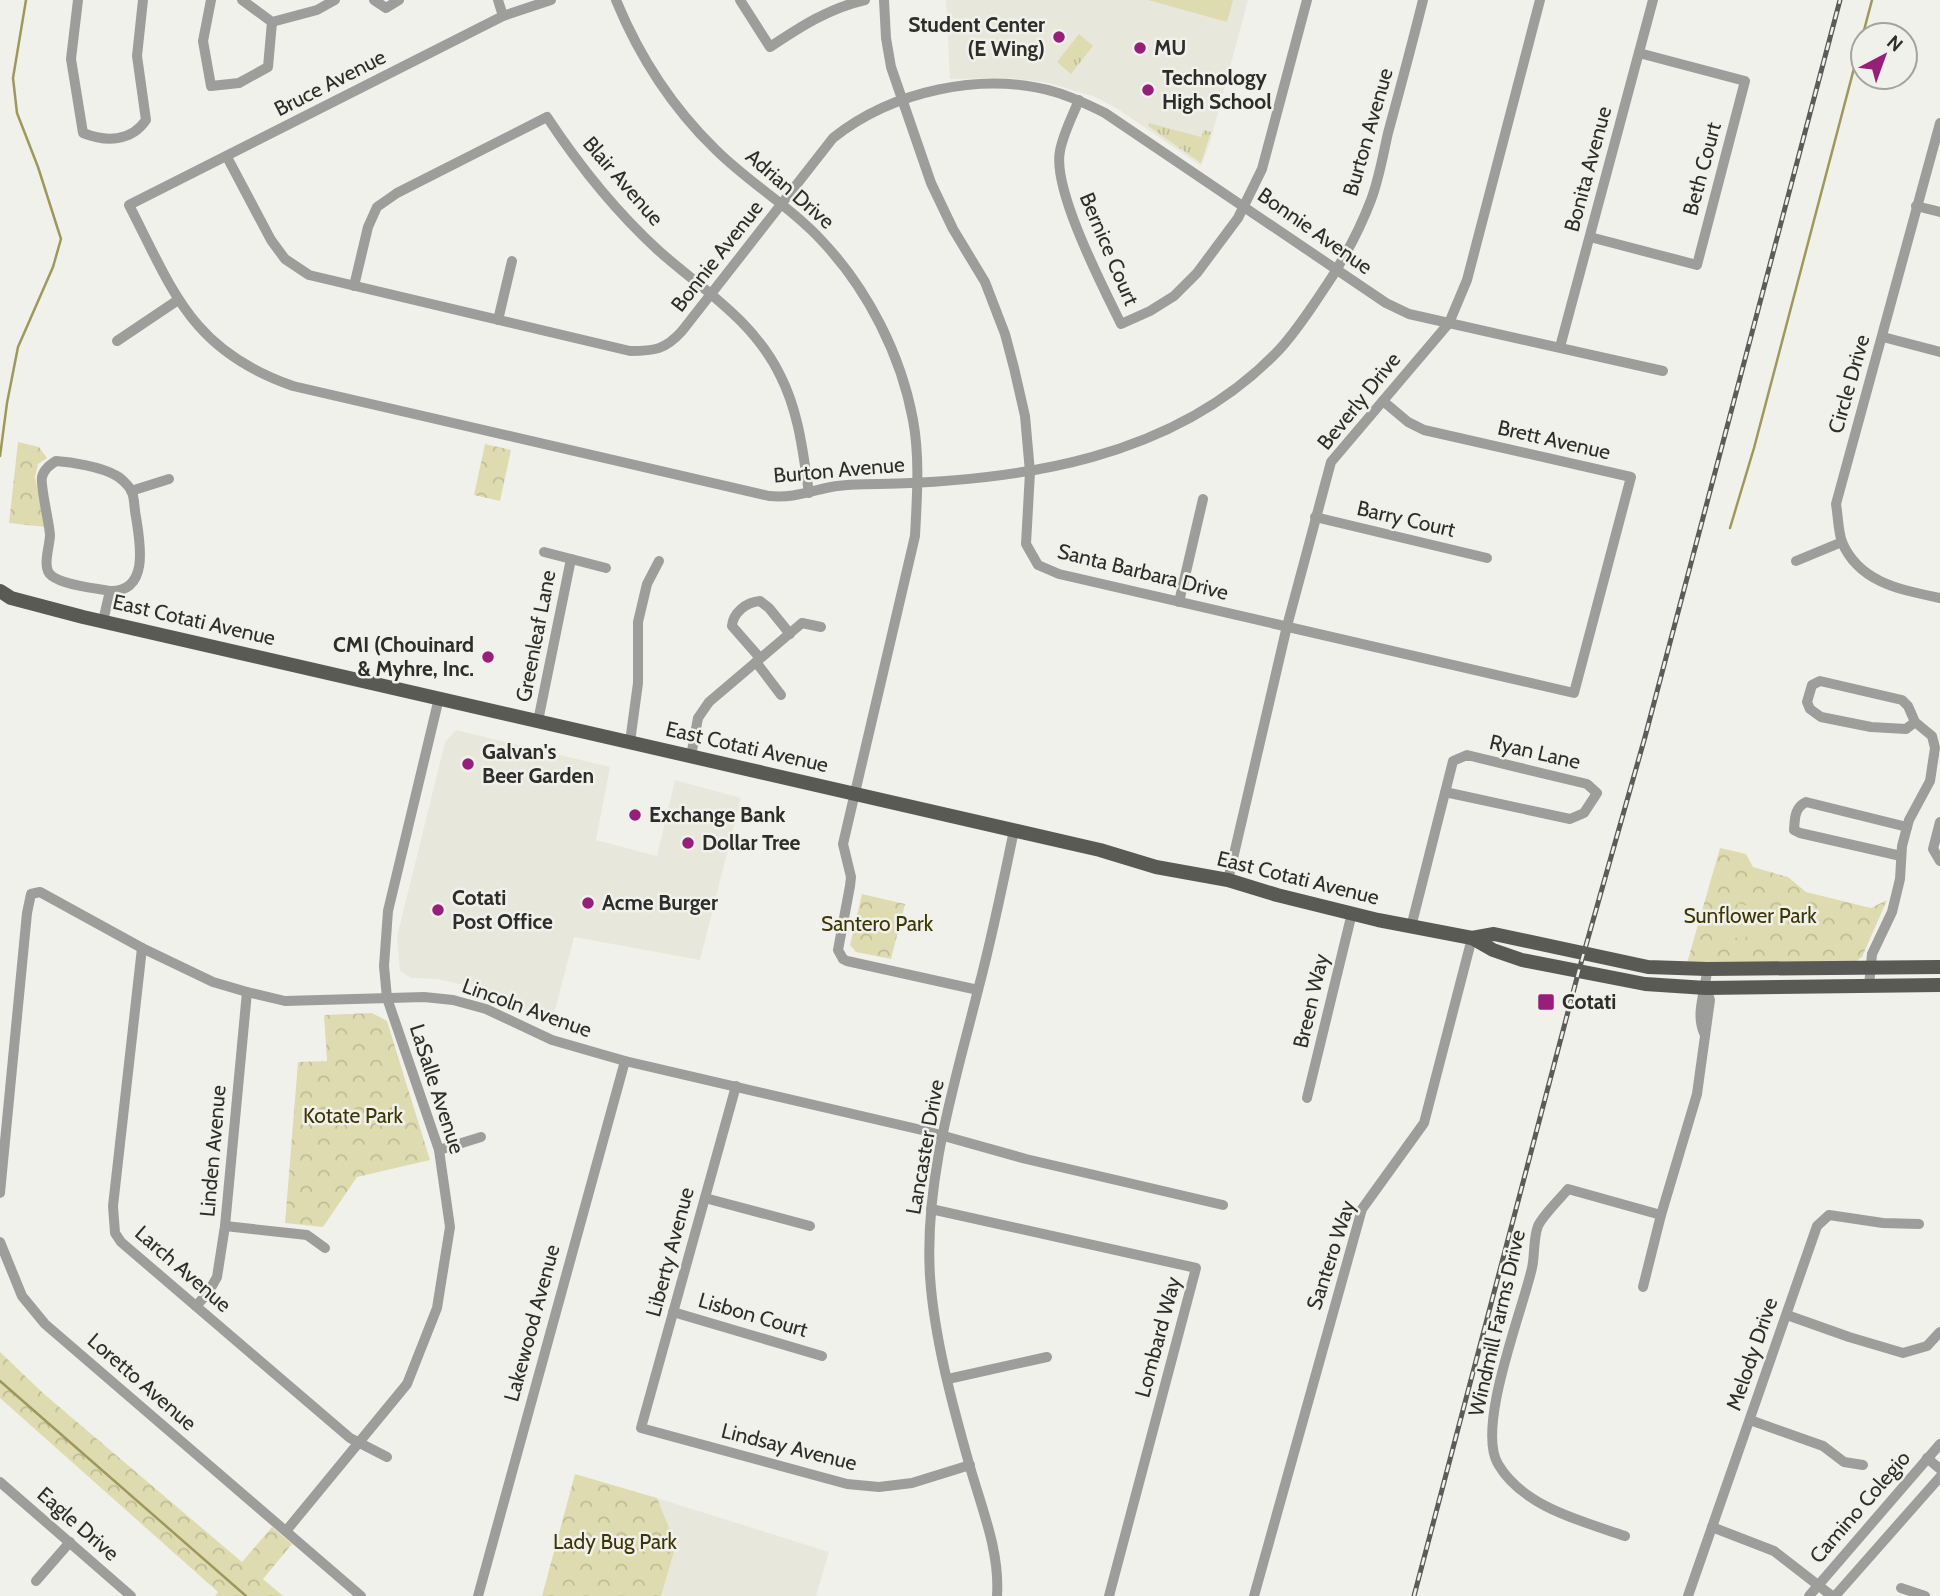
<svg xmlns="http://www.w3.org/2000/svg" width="1940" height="1596" font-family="Cabin,sans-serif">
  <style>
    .built { fill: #e8e7db }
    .grass { fill: url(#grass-tufts) }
    .park { fill: url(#park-crowns) }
    .pitch { fill: #dfdbb0 }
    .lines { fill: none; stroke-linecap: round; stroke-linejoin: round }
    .stream { stroke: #9f985c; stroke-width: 2.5 }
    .minor { stroke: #9d9d9b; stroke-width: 10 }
    .major { stroke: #595956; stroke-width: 14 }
    .rail-casing { stroke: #5b5b59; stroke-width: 5 }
    .rail { stroke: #f1f1ec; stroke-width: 2.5; stroke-dasharray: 8; stroke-linecap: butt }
    .poi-dot { fill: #971f7a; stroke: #f1f1ec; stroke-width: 2.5 }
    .labels { text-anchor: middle; stroke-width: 5; stroke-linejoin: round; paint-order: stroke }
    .poi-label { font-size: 21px; font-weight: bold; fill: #2d2d2c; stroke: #f1f1ec; text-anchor: start }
    .street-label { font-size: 21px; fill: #2d2d2c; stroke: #f1f1ec }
    .park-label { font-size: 21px; fill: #3c3603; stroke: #f1f1ec }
  </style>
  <defs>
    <pattern id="grass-tufts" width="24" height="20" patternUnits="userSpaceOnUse" patternTransform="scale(1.75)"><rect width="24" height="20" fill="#dfdbb0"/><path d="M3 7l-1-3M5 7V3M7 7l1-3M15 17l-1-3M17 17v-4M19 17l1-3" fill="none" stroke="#c0bc98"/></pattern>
    <pattern id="park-crowns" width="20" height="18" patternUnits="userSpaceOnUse" patternTransform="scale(1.75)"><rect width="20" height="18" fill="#dfdbb0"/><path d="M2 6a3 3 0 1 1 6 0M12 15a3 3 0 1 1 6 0" fill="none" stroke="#c0bc98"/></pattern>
  </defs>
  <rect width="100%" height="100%" fill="#f1f1ec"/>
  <g class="built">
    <polygon points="946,0 1248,0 1210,142 1201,166 1118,109 1095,97 1049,83 1010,78 950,79"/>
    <polygon points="456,730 610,767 596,840 657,856 675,780 741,798 700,960 574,937 552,1022 469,986 437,979 411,978 400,971 397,937 445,742"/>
    <polygon points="657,1498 829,1552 816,1596 661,1596 676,1545"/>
  </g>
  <g class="grass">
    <polygon points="1079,34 1093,46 1071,74 1057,62"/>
    <polygon points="1149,123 1201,137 1204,130 1211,132 1201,163 1148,126"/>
  </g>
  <g class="park">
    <polygon points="18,442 39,447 47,458 38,464 35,477 45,527 9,523"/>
    <polygon points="485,444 511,450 500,501 474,495"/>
    <polygon points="1720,848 1746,854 1753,867 1788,877 1806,892 1871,908 1887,900 1862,957 1855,962 1687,963"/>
    <polygon points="862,894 905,904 891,959 856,952 850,945"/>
    <polygon points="372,1013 387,1021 430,1160 357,1177 323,1227 285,1223 298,1062 327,1061 324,1015"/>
    <polygon points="0,1352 44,1394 242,1562 272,1527 292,1544 263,1579 283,1596 215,1596 218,1592 0,1398"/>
    <polygon points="575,1474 657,1498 676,1545 661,1596 542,1596"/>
  </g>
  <g class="pitch">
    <polygon points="1148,0 1233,0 1227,22"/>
    <polygon points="1716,897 1731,902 1722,934 1707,930"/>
    <polygon points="1738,903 1753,907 1745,940 1729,936"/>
  </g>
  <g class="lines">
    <g class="stream">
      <polyline points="0,456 7,403 18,347 53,267 61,239 38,167 17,113 13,78 26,0"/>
      <polyline points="1730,528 1754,448 1872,0"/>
      <polyline points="0,1381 246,1596"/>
    </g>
    <g class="minor">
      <path d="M78,0L71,59L83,133C106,142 131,142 146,120L137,56L143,0"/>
      <polyline points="211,0 203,41 211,86 239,83 268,67 272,22"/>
      <polyline points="242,0 272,22 317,10 335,0"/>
      <polyline points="374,0 386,8 399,0"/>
      <polyline points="498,0 503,16"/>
      <path d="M551,0L503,16L129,205C174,293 192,351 293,386L769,496C795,498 806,492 831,487C846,484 863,484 879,484C1020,481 1173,459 1276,353C1292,337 1305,317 1318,298C1339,268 1358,234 1371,200C1379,179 1383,155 1388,133C1400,89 1412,44 1423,0"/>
      <path d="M616,0C639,56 672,107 715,149C749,183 791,207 823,242C868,290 901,355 913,420C920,458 917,497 915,536L843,844L851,877L850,886L838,950L843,959L847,961L978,990"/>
      <path d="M740,0L770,47C800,27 829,8 865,0"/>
      <polyline points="884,0 886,38 891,67 931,183 953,229 985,282 1005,334 1014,368 1025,416 1030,472 1026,544 1038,565 1059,574 1574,693 1631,477 1424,430 1408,422 1383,401"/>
      <path d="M1079,100C1072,117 1063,134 1060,151C1052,189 1103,287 1121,324L1150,311L1174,296L1197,273L1238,218L1262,169L1307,0"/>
      <path d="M1940,123L1836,504C1838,515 1838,531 1842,542C1859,583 1902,590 1940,598"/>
      <path d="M227,157L271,240L285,259L309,275L630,351C654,351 665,350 682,331L833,138C892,91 982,71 1055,92C1072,97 1089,105 1105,113L1386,303L1409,314L1663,371"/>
      <polyline points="1916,206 1940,212"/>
      <polyline points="1590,237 1697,265 1745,81 1639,53"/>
      <path d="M354,286L368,227L377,207L397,193L547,117C580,167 614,210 659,251C703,290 753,320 780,375C799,412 803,453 809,493"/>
      <polyline points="498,320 512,261"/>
      <polyline points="1883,337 1940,352"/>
      <polyline points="117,341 178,300"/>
      <polyline points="1560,347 1653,0"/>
      <path d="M56,461C72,462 101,467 115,475C120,477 128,485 131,490C135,497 134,509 136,517C140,542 150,592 110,591C95,588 63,585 52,576C41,569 50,546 50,535C49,521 40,485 42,477C44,469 50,465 56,461Z"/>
      <polyline points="131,491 169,479"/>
      <polyline points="1315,517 1487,558"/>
      <polyline points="544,552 606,568"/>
      <polyline points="1796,561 1842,542"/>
      <polyline points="1179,602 1203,499"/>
      <polyline points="103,621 110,591"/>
      <path d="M760,658L732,626C733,613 746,602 760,601L769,608L790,634"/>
      <polyline points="756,662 781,695"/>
      <polyline points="538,721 571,559"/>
      <polyline points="630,742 638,683 638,622 647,584 659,561"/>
      <polyline points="691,756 698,718 709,702 802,623 821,627"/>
      <polyline points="1940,822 1933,849 1940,861"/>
      <path d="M1901,856L1800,833L1794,830C1795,819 1794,808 1806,802L1907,827"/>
      <polyline points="1228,880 1287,626 1331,462 1449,323 1467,280 1540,0"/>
      <polyline points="1411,927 1453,761 1467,755 1587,784 1597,793 1584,813 1570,819 1445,792"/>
      <polyline points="142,948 113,1206 115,1233 121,1242 350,1438 387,1457"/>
      <polyline points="1869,986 1872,954 1892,912 1900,879 1902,846 1909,820 1930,781 1935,748 1932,736 1915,722 1908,706 1902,700 1820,681 1812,685 1807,702 1810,709 1821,717 1871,727 1906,729 1915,722"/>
      <path d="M1704,1033C1695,1012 1706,992 1707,969"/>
      <polyline points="736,1086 641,1428 847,1484 879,1487 912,1483 970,1465"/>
      <polyline points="1307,1098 1352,913"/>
      <polyline points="439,1150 481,1137"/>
      <polyline points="0,1193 27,913 31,894 40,892 142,948 213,982 247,992 285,1001 424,997 453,1000 486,1009 552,1040 625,1061 926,1131 1026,1159 1223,1205"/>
      <polyline points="705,1198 810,1226"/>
      <polyline points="931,1209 1196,1268 1109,1596"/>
      <polyline points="225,1226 307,1235 325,1248"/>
      <polyline points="0,1242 22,1296 45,1324 361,1596"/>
      <polyline points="1643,1287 1661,1215 1697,1094 1710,1000 1706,988"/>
      <polyline points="196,1306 208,1293 217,1277 225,1226 247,992"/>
      <polyline points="673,1312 822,1356"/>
      <polyline points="1787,1315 1849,1337 1903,1353 1927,1346 1940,1332"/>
      <polyline points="948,1379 1047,1357"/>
      <polyline points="1750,1420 1823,1446 1844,1462 1863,1465"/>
      <polyline points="1927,1458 1940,1469"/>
      <polyline points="0,1482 131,1596"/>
      <polyline points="1712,1527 1774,1551 1832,1596"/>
      <polyline points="286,1531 407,1384 437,1308 450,1227 439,1150 387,998 384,966 388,911 439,698"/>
      <path d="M1625,1536C1582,1521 1523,1507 1498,1464C1476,1427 1522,1312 1532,1268C1535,1255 1533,1239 1538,1226C1543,1215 1560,1199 1568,1189L1661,1215"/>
      <polyline points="36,1581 70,1542"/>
      <polyline points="1901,1588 1925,1596"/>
      <polyline points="478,1596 625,1061"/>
      <path d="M997,1596C1000,1552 982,1509 970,1467C953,1407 934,1338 930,1276C924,1179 955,1083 978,990C992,937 1003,884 1014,830"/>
      <polyline points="1254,1596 1362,1209 1424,1123 1472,938"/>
      <polyline points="1688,1596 1817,1226 1829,1215 1883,1223 1919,1224"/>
      <polyline points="1809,1596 1940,1444"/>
      <polyline points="1835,1596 1940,1477"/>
    </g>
    <g class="major">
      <polyline points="0,591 11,598 83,617 1100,850 1156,867 1228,880 1277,895 1378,920 1472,938 1493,950 1522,960 1645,984 1706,988 1940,985"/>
      <polyline points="1472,938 1494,934 1648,967 1707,969 1940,967"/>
    </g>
    <g class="rail-casing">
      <polyline id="rail" points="1414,1596 1579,970 1645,737 1840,0"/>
    </g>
    <use href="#rail" class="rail"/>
  </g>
  <g class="poi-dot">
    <circle cx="1059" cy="37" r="7"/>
    <circle cx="1140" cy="48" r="7"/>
    <circle cx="1148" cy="90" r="7"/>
    <circle cx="488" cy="657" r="7"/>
    <circle cx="468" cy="764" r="7"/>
    <circle cx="635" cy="815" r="7"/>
    <circle cx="688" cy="843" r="7"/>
    <circle cx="588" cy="903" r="7"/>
    <circle cx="438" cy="910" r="7"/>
    <rect x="1537" y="993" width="18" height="18" rx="3.5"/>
  </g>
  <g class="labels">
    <g class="poi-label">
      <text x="1045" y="32" text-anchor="end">Student Center<tspan x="1045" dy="24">(E Wing)</tspan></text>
      <text x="1154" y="55">MU</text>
      <text x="1162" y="85">Technology<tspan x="1162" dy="24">High School</tspan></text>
      <text x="474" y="652" text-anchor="end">CMI (Chouinard<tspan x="474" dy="24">&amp; Myhre, Inc.</tspan></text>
      <text x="482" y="759">Galvan's<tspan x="482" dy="24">Beer Garden</tspan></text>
      <text x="649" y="822">Exchange Bank</text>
      <text x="702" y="850">Dollar Tree</text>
      <text x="452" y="905">Cotati<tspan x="452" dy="24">Post Office</tspan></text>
      <text x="602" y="910">Acme Burger</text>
      <text x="1562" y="1009">Cotati</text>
    </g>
    <g class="street-label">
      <text transform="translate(330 83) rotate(-27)" y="7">Bruce Avenue</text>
      <text transform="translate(1368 132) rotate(-74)" y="7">Burton Avenue</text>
      <text transform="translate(1588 169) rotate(-75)" y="7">Bonita Avenue</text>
      <text transform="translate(1702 169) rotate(-75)" y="7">Beth Court</text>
      <text transform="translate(623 181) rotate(49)" y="7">Blair Avenue</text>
      <text transform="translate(790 189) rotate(41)" y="7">Adrian Drive</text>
      <text transform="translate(1315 231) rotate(35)" y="7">Bonnie Avenue</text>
      <text transform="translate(1109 249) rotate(67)" y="7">Bernice Court</text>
      <text transform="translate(717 256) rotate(-52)" y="7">Bonnie Avenue</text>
      <text transform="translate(1849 384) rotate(-74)" y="7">Circle Drive</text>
      <text transform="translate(1359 401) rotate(-51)" y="7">Beverly Drive</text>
      <text transform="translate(1554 440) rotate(13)" y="7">Brett Avenue</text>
      <text transform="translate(839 470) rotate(-5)" y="7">Burton Avenue</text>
      <text transform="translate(1406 519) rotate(13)" y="7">Barry Court</text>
      <text transform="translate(1143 572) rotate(14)" y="7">Santa Barbara Drive</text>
      <text transform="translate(194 620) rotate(13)" y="7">East Cotati Avenue</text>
      <text transform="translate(536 636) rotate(-79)" y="7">Greenleaf Lane</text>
      <text transform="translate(747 747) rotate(13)" y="7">East Cotati Avenue</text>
      <text transform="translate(1535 752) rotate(13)" y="7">Ryan Lane</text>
      <text transform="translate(1298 878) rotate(14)" y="7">East Cotati Avenue</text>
      <text transform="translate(1311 1001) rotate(-77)" y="7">Breen Way</text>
      <text transform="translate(527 1008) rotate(20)" y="7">Lincoln Avenue</text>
      <text transform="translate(437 1089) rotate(72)" y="7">LaSalle Avenue</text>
      <text transform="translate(925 1147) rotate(-80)" y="7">Lancaster Drive</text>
      <text transform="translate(213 1151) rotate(-85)" y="7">Linden Avenue</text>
      <text transform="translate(670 1252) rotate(-75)" y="7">Liberty Avenue</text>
      <text transform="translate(1331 1255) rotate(-72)" y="7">Santero Way</text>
      <text transform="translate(183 1269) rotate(41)" y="7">Larch Avenue</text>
      <text transform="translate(753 1315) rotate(16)" y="7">Lisbon Court</text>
      <text transform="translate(532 1323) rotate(-75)" y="7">Lakewood Avenue</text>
      <text transform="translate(1497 1323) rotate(-77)" y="7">Windmill Farms Drive</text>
      <text transform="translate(1158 1337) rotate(-75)" y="7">Lombard Way</text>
      <text transform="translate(1752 1354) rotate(-71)" y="7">Melody Drive</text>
      <text transform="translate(142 1382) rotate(41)" y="7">Loretto Avenue</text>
      <text transform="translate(789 1447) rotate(14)" y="7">Lindsay Avenue</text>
      <text transform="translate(1860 1507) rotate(-49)" y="7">Camino Colegio</text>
      <text transform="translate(78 1524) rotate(41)" y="7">Eagle Drive</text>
    </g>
    <g class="park-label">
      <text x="1750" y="923">Sunflower Park</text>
      <text x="877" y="931">Santero Park</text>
      <text x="353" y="1123">Kotate Park</text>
      <text x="615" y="1549">Lady Bug Park</text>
    </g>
  </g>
  <g transform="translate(1884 56) rotate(41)"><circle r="33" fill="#f1f1ec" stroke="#a3a39f" stroke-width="2"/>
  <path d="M0-5L12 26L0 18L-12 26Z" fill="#971f7a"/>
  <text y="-10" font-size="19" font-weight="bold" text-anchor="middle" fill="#2d2d2c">N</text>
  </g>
</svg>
